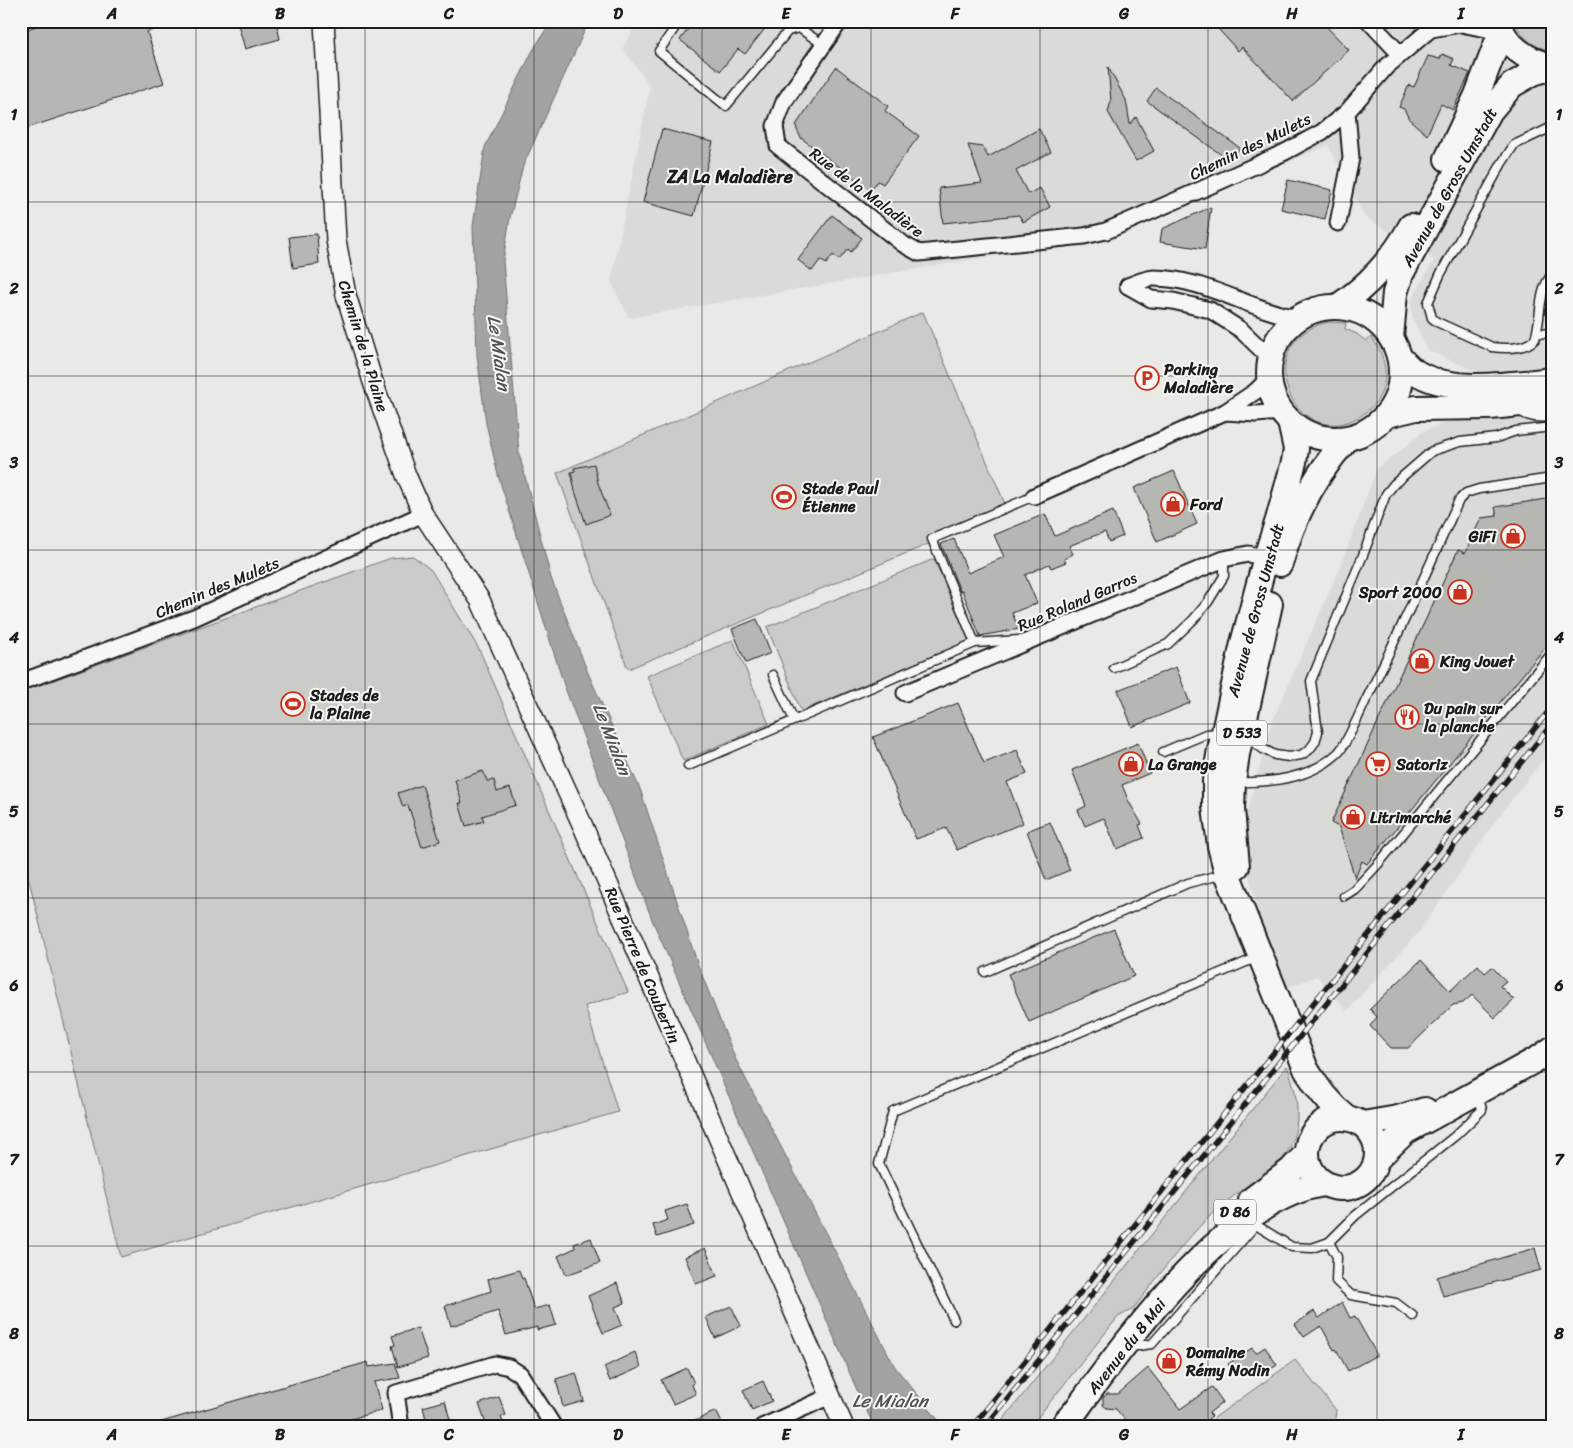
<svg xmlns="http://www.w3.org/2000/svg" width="1573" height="1448" font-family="Sriracha,sans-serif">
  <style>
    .built { fill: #dadad6 }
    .green { fill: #cbcbc7; stroke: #747472 }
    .water { fill: #a3a3a1; stroke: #6d6d6c }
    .building { fill: #b6b6b3; stroke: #1c1c1c }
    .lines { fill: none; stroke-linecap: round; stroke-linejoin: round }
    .service-casing { stroke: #1c1c1c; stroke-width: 11 }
    .minor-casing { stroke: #1c1c1c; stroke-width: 19 }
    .tertiary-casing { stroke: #1c1c1c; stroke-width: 22 }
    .primary-casing { stroke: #1c1c1c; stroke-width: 28 }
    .service { stroke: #f6f6f2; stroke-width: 8 }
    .minor { stroke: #f6f6f2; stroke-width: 15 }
    .tertiary { stroke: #f6f6f2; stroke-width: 19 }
    .primary { stroke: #f6f6f2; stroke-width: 24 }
    .rail-casing { stroke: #1c1c1c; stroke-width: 5.5 }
    .rail { stroke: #f6f6f2; stroke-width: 4; stroke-dasharray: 11; stroke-linecap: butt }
    .grid { fill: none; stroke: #1c1c1c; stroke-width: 1; stroke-opacity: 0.55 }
    .labels { text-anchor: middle; stroke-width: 4; stroke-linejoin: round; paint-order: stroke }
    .shield { fill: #f6f6f2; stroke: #5d5d5c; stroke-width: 1 }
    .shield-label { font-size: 15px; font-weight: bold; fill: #1c1c1c }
    .street-label { font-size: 16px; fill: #1c1c1c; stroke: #f6f6f2 }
    .poi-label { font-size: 16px; font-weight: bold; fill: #1c1c1c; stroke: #f6f6f2; text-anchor: start }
    .neighbourhood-label { font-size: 18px; font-weight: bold; fill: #1c1c1c; stroke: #f6f6f2 }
    .water-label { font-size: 18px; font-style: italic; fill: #525251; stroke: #f6f6f2 }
    .neatline { fill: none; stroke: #1c1c1c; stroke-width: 2 }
    .grid-label { font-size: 16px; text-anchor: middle; font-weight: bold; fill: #1c1c1c }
  </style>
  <rect width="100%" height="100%" fill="#e9e9e5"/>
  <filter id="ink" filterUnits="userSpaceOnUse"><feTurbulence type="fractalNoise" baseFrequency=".02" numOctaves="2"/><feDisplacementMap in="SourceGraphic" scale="10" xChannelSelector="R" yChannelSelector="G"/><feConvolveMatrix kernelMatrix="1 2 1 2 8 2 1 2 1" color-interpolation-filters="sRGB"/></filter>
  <g filter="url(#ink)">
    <polygon class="built" points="638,21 1552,21 1552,748 1496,820 1420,931 1347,1011 1317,976 1286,988 1261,921 1246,864 1244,824 1272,722 1341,565 1377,468 1398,453 1422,432 1447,422 1485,416 1482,374 1427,350 1412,316 1411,301 1434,260 1365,217 1328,145 1114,235 629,318 611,282 650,86 623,48"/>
    <g class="green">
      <path d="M1514,21H1552V50C1534,49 1522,37 1514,21Z"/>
      <polygon points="923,312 1008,511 628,669 557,473"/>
      <path d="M1328,322L1346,323L1345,329L1357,334L1366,341L1371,337C1384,353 1389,372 1382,391C1377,404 1366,414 1353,420C1289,447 1250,340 1328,322Z"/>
      <polygon points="413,556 431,570 479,649 628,992 585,1006 618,1112 121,1257 21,847 21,692 391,558"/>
      <polygon points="934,559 969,641 801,711 767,627"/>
      <polygon points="733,640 769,724 683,761 647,676"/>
      <path d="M1287,1066C1301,1100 1304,1143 1273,1169C1254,1184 1232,1195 1214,1212C1184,1240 1159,1276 1133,1309L1118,1317L1030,1427H997Z"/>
      <polygon points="1295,1360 1336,1410 1334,1427 1209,1427 1214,1418"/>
    </g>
    <polygon class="water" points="551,21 589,21 523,166 510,218 503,261 519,453 551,578 588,673 640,789 698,965 735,1058 895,1367 944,1427 875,1427 864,1406 653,922 564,685 498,475 486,423 477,355 473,226 485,147 532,52"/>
    <g class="building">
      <polygon points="52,21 172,21 173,24 147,32 164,83 21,130 21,31"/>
      <polygon points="237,21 276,21 280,39 245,49"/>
      <polygon points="694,21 771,21 745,54 738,49 720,71 680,40"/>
      <polygon points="1211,21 1321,21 1349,50 1293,101 1242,47 1238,51"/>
      <polygon points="1442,54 1454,59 1451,65 1470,73 1453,110 1441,104 1427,135 1409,119 1404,109 1399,107 1409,85 1414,87 1428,56 1440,59"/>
      <polygon points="836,67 888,106 885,111 919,136 883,184 878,181 870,190 801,138 797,130 796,125"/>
      <polygon points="1108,67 1126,100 1130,124 1136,117 1154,151 1136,161 1108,112 1111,101"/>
      <polygon points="1156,88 1240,148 1230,161 1147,101"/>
      <polygon points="662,129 713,142 694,216 643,202"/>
      <polygon points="1039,129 1051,152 1016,171 1028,194 1040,188 1050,207 1023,222 1019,215 943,223 939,188 982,183 968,145 983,147 988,157"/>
      <polygon points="1288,180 1332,190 1325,219 1281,209"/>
      <polygon points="1211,207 1205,249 1160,242 1162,229"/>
      <polygon points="832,215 862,238 851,252 848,249 839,260 833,255 826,264 820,260 812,271 798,260"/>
      <polygon points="317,234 319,264 293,268 289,237"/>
      <polygon points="594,464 598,483 610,515 586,524 575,491 571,472 575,471 574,468"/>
      <polygon points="1174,471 1197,524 1157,542 1134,488"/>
      <polygon points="1552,498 1552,639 1367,864 1362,861 1355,878 1339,827 1331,823 1458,550 1465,553 1481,518 1497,516 1495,507"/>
      <polygon points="1113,511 1123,536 1109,542 1105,532 1091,537 1069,546 1073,554 1064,559 1066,562 1051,568 1049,564 1025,575 1037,603 1012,613 1019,629 980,636 962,590 960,591 941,544 954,539 968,573 1004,557 994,535 1045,514 1055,536"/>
      <polygon points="757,619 771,653 746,663 732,629"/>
      <polygon points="1176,667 1190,703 1132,727 1118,690"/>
      <polygon points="958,703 984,763 1017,750 1027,774 1007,782 1023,823 957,850 946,828 916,839 873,737"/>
      <polygon points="1138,743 1150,773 1122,785 1129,802 1142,824 1139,825 1144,838 1117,849 1104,818 1085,826 1078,810 1086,806 1072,770"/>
      <polygon points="483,771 487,781 494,780 497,792 510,788 516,805 482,816 484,821 466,826 459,803 462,803 455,780"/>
      <polygon points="422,785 440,841 422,847 408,805 403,807 398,793"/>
      <polygon points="1050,822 1070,870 1046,880 1027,831"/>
      <polygon points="1114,929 1134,976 1029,1022 1008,974"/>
      <polygon points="1421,960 1450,991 1478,965 1485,973 1492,967 1506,981 1500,986 1514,1000 1495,1018 1472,995 1463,1003 1453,1005 1408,1048 1391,1048 1370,1026 1377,1017 1370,1009"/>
      <polygon points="687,1204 694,1225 657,1237 653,1225 668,1220 665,1211"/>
      <polygon points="591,1238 600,1263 566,1275 558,1256 575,1248 574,1244"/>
      <polygon points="705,1248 717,1276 696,1284 685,1257"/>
      <polygon points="1535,1248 1541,1270 1443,1296 1437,1277"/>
      <polygon points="519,1270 522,1279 524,1278 534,1309 550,1305 556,1325 537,1330 537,1327 506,1335 498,1311 451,1326 445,1306 491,1291 488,1279"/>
      <polygon points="617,1283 625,1303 615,1307 622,1325 603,1333 588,1296"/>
      <polygon points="1342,1302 1350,1318 1355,1316 1377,1355 1348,1371 1336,1349 1334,1350 1321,1326 1304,1337 1295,1324 1314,1311 1319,1318"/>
      <polygon points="731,1306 741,1326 715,1338 706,1317"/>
      <polygon points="418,1328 428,1358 398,1367 392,1346 395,1345 392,1336"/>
      <polygon points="1265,1347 1277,1365 1259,1377 1254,1369 1246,1374 1243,1371 1236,1376 1228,1364 1252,1348 1256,1353"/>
      <polygon points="635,1352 641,1367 610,1381 604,1367"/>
      <polygon points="368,1362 369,1367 395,1363 400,1378 374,1382 382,1410 324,1427 222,1427 221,1420 199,1427 158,1427 158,1423"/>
      <polygon points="687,1368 694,1383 692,1385 696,1394 673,1404 661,1380"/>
      <polygon points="1148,1368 1180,1409 1212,1387 1223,1402 1209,1413 1212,1416 1198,1427 1131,1427 1116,1409 1107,1408 1103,1405 1103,1398 1107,1394 1118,1394"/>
      <polygon points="576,1373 584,1401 563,1407 556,1379"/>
      <polygon points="763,1381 772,1401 752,1410 743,1390"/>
      <polygon points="499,1397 506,1415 501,1417 505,1427 487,1427 479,1404"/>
      <polygon points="445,1401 452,1427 428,1427 423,1407"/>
      <polygon points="716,1411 724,1427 682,1427"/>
    </g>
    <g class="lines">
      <g class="service-casing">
        <g id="service">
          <polyline points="674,29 659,51 726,106 788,31 799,28 824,45"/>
          <path d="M1552,127L1514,145L1502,163L1440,275L1428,303L1432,318L1437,322L1492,347C1505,349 1526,349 1535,339C1542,318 1537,292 1552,274"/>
          <polyline points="1537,333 1552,334"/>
          <path d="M1520,411C1529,418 1540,418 1552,417"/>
          <polyline points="975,643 932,539 1034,496"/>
          <polyline points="1114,668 1168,644 1193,620 1208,602 1224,576 1224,559"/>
          <polyline points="773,675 794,720"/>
          <polyline points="1248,733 1254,742 1263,749 1275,755 1289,757 1301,755 1309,750 1315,742 1318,732 1311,681 1363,555 1386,494 1394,484 1432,451 1460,442 1496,438 1516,431 1552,427"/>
          <polyline points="1163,752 1206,734 1222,733"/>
          <polyline points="688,766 975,643 1019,640"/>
          <path d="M1235,782C1271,783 1310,779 1338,753C1345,746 1361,711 1366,700C1399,634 1429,567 1459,500L1466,493L1479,489L1552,478"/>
          <polyline points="1344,896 1355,889 1379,863 1552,653"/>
          <polyline points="985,972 1188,883 1224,874"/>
          <polyline points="1251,1222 1292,1247 1312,1248 1329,1242 1355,1216 1455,1136 1482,1110 1479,1096"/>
          <polyline points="1329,1242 1337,1257 1336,1281 1351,1295 1396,1303 1413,1316"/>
          <polyline points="954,1320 879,1164 893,1111 1258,957"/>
          <polyline points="1130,1347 1152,1344 1253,1228"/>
        </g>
      </g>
      <g class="minor-casing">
        <g id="minor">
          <polyline points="840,21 784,102 775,126 778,146 903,244 919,253 1084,236 1106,231 1223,180 1285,152 1322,132 1347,112 1386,67 1440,21"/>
          <polyline points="1369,21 1400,54"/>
          <polyline points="1431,29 1461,24 1501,32"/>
          <polyline points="1338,223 1351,158 1347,112"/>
          <path d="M1128,286C1136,283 1146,278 1154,278C1205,278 1249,310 1298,318"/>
          <polyline points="1128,286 1151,299 1173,301 1210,310 1241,330 1270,358"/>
          <polyline points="1225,412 1256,414 1281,412"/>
          <polyline points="1034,496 1225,412 1256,391 1266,381 1269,373"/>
          <polyline points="21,682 194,618 423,514"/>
          <polyline points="905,693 1224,559 1248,554 1266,557"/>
          <polyline points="401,1427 396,1393 495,1364 509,1367 520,1374 554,1427"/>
          <polyline points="762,1427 830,1396"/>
        </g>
      </g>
      <g class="tertiary-casing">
        <polyline id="tertiary" points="324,21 336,240 346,295 373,382 406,475 423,514 480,600 582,824 844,1427"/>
      </g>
      <g class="primary-casing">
        <g id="primary">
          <path d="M1497,21C1507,47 1526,60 1552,66"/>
          <polyline points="1447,159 1477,95 1501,32"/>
          <circle cx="1335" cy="373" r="66"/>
          <path d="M1337,307C1367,287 1394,258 1411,226"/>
          <polyline points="1391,337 1395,293 1401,274 1490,111 1512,85 1533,73 1552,67"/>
          <path d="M1400,358C1405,363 1409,368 1414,371C1449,395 1512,384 1552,380"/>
          <polyline points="1387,415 1416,408 1490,407 1552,401"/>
          <path d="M1290,422L1296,449L1294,462L1278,520L1266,557L1243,643L1219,755L1215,781V807L1220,846L1227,873L1306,1069C1318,1089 1329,1104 1347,1118"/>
          <path d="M1280,564C1293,518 1315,474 1347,439"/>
          <polyline points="1237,866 1232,809 1233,782 1237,754 1270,604"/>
          <circle cx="1342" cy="1153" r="35"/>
          <polyline points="1363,1124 1398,1118 1425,1110"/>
          <polyline points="1378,1158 1405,1132 1539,1058 1552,1049"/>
          <polyline points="1251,1200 1291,1170 1307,1153"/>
          <path d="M1062,1427C1067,1419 1074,1414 1079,1406C1133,1332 1229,1199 1324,1184"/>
        </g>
      </g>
      <use href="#service" class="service"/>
      <use href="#minor" class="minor"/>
      <use href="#tertiary" class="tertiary"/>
      <use href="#primary" class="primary"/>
      <g class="rail-casing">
        <g id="rail">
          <polyline points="972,1427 1552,707"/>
          <polyline points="985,1427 1552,724"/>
        </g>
      </g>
      <use href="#rail" class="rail"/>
    </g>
  </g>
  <path class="grid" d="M196,21V1427M365,21V1427M534,21V1427M702,21V1427M871,21V1427M1040,21V1427M1208,21V1427M1377,21V1427M21,202H1552M21,376H1552M21,550H1552M21,724H1552M21,898H1552M21,1072H1552M21,1246H1552"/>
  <defs>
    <g id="parking-ring" transform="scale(1.25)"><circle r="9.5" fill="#f6f6f2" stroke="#c8321e" stroke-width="1.5"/><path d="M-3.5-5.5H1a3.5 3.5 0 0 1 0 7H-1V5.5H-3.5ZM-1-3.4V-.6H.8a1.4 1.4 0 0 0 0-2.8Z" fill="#c8321e"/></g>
    <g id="stadium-ring" transform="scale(1.25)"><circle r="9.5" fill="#f6f6f2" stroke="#c8321e" stroke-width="1.5"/><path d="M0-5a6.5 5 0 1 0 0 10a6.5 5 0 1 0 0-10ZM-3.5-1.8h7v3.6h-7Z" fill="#c8321e"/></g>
    <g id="shop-ring" transform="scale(1.25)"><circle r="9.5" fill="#f6f6f2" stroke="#c8321e" stroke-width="1.5"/><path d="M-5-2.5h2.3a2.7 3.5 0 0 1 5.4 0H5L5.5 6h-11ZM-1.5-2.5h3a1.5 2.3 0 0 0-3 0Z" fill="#c8321e"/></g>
    <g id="restaurant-ring" transform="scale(1.25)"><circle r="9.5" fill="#f6f6f2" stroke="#c8321e" stroke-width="1.5"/><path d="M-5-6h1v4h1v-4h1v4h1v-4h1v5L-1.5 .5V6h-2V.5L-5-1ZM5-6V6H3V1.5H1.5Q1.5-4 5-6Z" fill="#c8321e"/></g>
    <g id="supermarket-ring" transform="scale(1.25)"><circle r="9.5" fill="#f6f6f2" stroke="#c8321e" stroke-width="1.5"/><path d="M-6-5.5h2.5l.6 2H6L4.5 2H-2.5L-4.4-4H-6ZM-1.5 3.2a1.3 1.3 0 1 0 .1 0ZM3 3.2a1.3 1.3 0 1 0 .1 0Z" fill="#c8321e"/></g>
  </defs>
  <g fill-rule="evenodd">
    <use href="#parking-ring" x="1147" y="378"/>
    <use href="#stadium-ring" x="784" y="497"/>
    <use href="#shop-ring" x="1173" y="504"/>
    <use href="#shop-ring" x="1513" y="536"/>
    <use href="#shop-ring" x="1460" y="592"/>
    <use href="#shop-ring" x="1422" y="661"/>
    <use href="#stadium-ring" x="293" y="704"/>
    <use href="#restaurant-ring" x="1407" y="717"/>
    <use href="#shop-ring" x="1131" y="764"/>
    <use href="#supermarket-ring" x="1378" y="764"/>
    <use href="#shop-ring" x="1353" y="817"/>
    <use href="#shop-ring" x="1169" y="1361"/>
  </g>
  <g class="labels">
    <g class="shield">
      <rect x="1217" y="720.5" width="50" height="25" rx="4"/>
      <rect x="1214" y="1199.5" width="42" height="25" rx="4"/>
    </g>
    <g class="shield-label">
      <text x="1242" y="738">D 533</text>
      <text x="1235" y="1217">D 86</text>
    </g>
    <g class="street-label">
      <text transform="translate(1250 146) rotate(-26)" y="6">Chemin des Mulets</text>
      <text transform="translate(1449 187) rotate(-61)" y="6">Avenue de Gross Umstadt</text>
      <text transform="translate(867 192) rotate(37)" y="6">Rue de la Maladière</text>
      <text transform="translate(364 346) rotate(73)" y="6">Chemin de la Plaine</text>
      <text transform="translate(217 587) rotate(-23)" y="6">Chemin des Mulets</text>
      <text transform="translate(1077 601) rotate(-23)" y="6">Rue Roland Garros</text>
      <text transform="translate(1255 610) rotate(-75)" y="6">Avenue de Gross Umstadt</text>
      <text transform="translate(643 965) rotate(67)" y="6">Rue Pierre de Coubertin</text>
      <text transform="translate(1126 1346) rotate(-52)" y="6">Avenue du 8 Mai</text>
    </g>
    <g class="poi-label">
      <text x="1164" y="375">Parking<tspan x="1164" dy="18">Maladière</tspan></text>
      <text x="802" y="494">Stade Paul<tspan x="802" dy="18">Étienne</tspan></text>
      <text x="1190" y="510">Ford</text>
      <text x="1496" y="542" text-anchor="end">GiFi</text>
      <text x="1442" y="598" text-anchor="end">Sport 2000</text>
      <text x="1440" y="667">King Jouet</text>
      <text x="310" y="701">Stades de<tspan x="310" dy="18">la Plaine</tspan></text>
      <text x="1424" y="714">Du pain sur<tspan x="1424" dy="18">la planche</tspan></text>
      <text x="1148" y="770">La Grange</text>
      <text x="1396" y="770">Satoriz</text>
      <text x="1370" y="823">Litrimarché</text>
      <text x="1186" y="1358">Domaine<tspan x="1186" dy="18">Rémy Nodin</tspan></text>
    </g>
    <g class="neighbourhood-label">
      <text x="730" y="183">ZA La Maladière</text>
    </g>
    <g class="water-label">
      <text transform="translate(499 353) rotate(82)" y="6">Le Mialan</text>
      <text transform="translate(612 739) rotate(69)" y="6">Le Mialan</text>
      <text x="890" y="1407">Le Mialan</text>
    </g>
  </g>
  <rect width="1573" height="1448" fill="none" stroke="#f6f6f2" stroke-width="55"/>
  <rect x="28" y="28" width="1518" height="1392" class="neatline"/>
  <g class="grid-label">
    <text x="112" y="19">A</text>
    <text x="280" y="19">B</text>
    <text x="449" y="19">C</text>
    <text x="618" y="19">D</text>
    <text x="786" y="19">E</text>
    <text x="955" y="19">F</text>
    <text x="1124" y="19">G</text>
    <text x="1292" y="19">H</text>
    <text x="1461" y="19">I</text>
    <text x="14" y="120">1</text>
    <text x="1559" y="120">1</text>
    <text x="14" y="294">2</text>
    <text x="1559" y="294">2</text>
    <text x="14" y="468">3</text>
    <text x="1559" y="468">3</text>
    <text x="14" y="643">4</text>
    <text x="1559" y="643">4</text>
    <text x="14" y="817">5</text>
    <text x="1559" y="817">5</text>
    <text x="14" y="991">6</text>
    <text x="1559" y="991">6</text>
    <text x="14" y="1165">7</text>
    <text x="1559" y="1165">7</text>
    <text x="14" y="1339">8</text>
    <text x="1559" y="1339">8</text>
    <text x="112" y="1440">A</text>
    <text x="280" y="1440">B</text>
    <text x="449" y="1440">C</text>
    <text x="618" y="1440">D</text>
    <text x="786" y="1440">E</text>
    <text x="955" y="1440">F</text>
    <text x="1124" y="1440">G</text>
    <text x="1292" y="1440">H</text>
    <text x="1461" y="1440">I</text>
  </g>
</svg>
